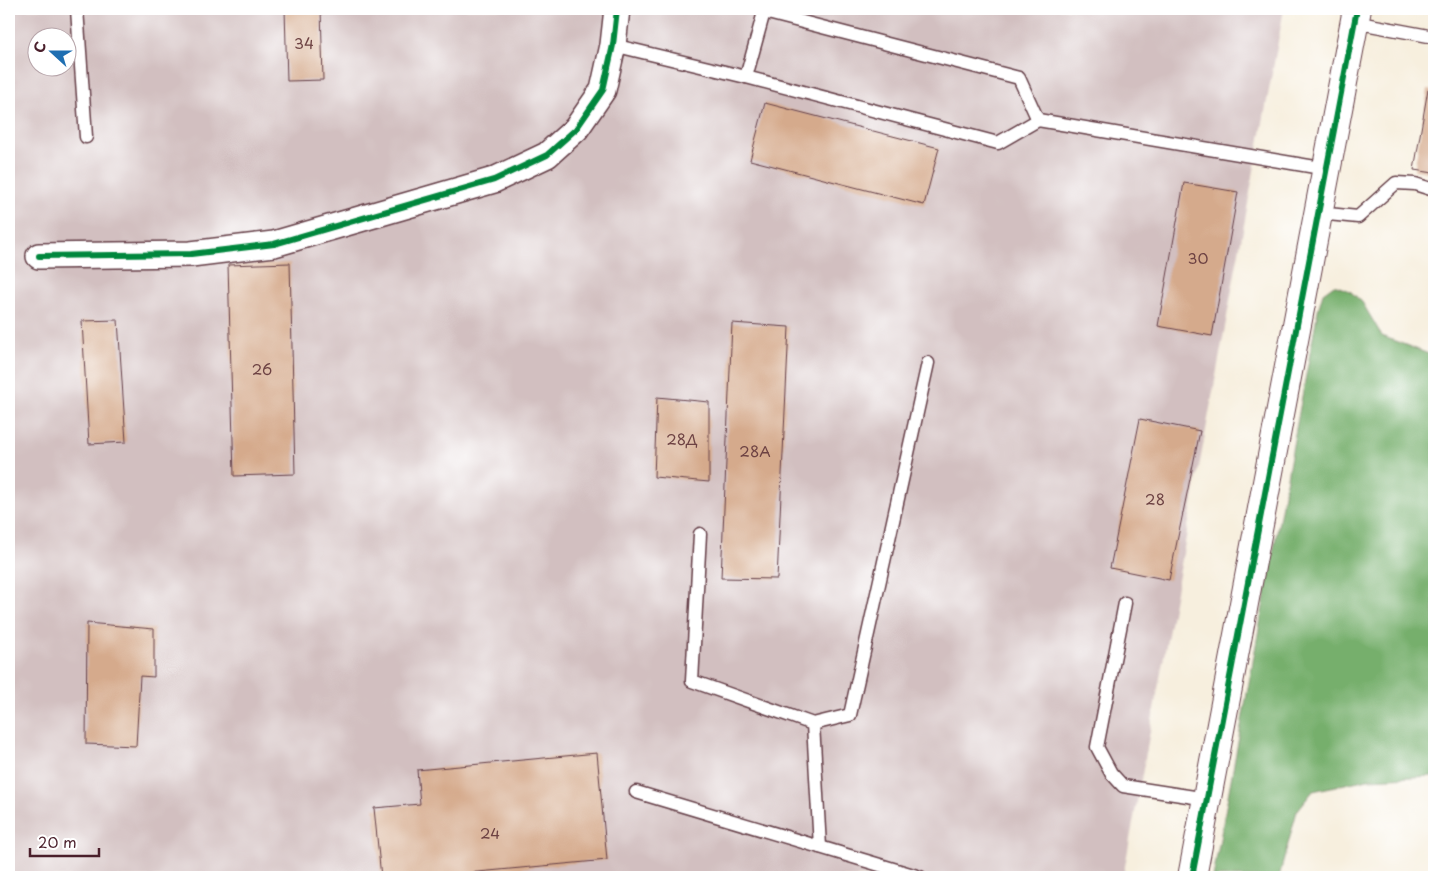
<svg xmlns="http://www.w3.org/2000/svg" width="1443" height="886" font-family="'Playpen Sans',sans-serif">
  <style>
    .industrial { fill: #d2bfc0; fill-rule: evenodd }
    .forest { fill: #76af6c; stroke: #60674c }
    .building { fill: #d5aa8c }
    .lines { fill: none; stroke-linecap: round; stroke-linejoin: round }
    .lane-casing { stroke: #643e46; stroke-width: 15 }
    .street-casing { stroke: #643e46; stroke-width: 28 }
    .secondary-casing { stroke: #643e46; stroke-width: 30 }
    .lane { stroke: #fff; stroke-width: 12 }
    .street { stroke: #fff; stroke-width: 25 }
    .secondary { stroke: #fff; stroke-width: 28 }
    .cycleway-casing { stroke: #fff; stroke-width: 9 }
    .cycleway { stroke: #00873e; stroke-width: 6 }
    .labels { text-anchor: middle; stroke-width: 5; stroke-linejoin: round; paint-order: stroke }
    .number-label { font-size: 15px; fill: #6d4243 }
  </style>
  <rect width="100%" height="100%" fill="#fff"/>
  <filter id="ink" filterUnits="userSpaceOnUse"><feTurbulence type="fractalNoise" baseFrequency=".02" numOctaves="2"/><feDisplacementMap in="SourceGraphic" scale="10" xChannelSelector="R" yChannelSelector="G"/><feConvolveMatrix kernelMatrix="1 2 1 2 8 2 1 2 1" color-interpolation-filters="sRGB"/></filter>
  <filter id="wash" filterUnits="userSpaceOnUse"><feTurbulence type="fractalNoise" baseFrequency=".0096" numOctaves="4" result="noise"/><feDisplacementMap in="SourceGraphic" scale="20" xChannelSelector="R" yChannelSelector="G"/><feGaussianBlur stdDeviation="1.12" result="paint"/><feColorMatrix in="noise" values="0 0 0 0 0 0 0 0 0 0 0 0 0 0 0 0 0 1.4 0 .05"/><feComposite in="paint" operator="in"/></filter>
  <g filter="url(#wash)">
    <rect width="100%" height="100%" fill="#f7efde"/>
    <path class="industrial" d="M9,9H1284L1123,877H9ZM38,38H68V68H38Z"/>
    <polygon class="forest" points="1334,285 1350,291 1362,302 1382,336 1434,356 1434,776 1368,779 1313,791 1297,811 1279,877 1213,877 1318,310 1323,293"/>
    <g id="blocks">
      <g class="building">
        <polygon points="285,9 321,9 323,80 287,81"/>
        <polygon points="1428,89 1434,90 1434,173 1414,170"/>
        <polygon points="765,103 939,148 924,205 750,160"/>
        <polygon points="1184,183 1238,192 1212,336 1158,326"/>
        <polygon points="290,263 295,474 234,476 228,265"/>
        <polygon points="118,320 126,442 89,444 82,321"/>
        <polygon points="732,323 789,327 777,579 721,578"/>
        <polygon points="657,397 709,402 709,482 654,477"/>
        <polygon points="1140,419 1200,431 1169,580 1110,568"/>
        <polygon points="87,623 154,629 154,677 140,676 136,746 86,744"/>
        <polygon points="597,753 607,860 424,877 381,877 374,808 420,804 417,770"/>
      </g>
    </g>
  </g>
  <g filter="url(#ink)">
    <use href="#blocks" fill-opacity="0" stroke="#643e46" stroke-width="1"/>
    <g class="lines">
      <g class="lane-casing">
        <g id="lane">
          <polyline points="77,9 86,137"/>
          <polyline points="1354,22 1434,37"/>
          <polyline points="613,45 746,77 998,143 1038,120 1327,169"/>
          <polyline points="746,77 764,12 1019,78 1038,120"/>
          <polyline points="1318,213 1358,217 1396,183 1415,184 1434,190"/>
          <polyline points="700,534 692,681 813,724 820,847"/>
          <polyline points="1125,603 1097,747 1111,773 1123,786 1207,799"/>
          <polyline points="813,724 850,715 928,363"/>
          <polyline points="636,792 920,877"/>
        </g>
      </g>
      <g class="street-casing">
        <polyline id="street" points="39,256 191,254 274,244 494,180 547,155 576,129 603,90 613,45 617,9"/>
      </g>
      <g class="secondary-casing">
        <polyline id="secondary" points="1192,877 1357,9"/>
      </g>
      <use href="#lane" class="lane"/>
      <use href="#street" class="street"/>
      <use href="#secondary" class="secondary"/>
      <g class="cycleway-casing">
        <g id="cycleway">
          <polyline points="39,256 191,254 274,244 494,180 547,155 576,129 603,90 613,45 617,9"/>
          <polyline points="1192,877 1357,9"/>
        </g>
      </g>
      <use href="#cycleway" class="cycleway"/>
    </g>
  </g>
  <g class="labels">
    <g class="number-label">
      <text x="304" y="49">34</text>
      <text x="1198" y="264">30</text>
      <text x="262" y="375">26</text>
      <text x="682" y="445">28Д</text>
      <text x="755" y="457">28А</text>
      <text x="1155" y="505">28</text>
      <text x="490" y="839">24</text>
    </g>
  </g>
  <rect width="1443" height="886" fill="none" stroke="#fff" stroke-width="30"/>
  <g transform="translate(52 52) rotate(291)"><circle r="24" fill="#ffffff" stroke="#b7a5aa"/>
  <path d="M0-4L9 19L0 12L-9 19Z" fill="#1f6fb2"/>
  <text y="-8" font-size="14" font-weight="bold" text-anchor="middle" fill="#4a1f2b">С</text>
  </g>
  <path d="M30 848v8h69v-8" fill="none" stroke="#4a1f2b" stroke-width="2.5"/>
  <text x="38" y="848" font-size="15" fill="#4a1f2b" stroke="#ffffff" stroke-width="4" paint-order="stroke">20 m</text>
</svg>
